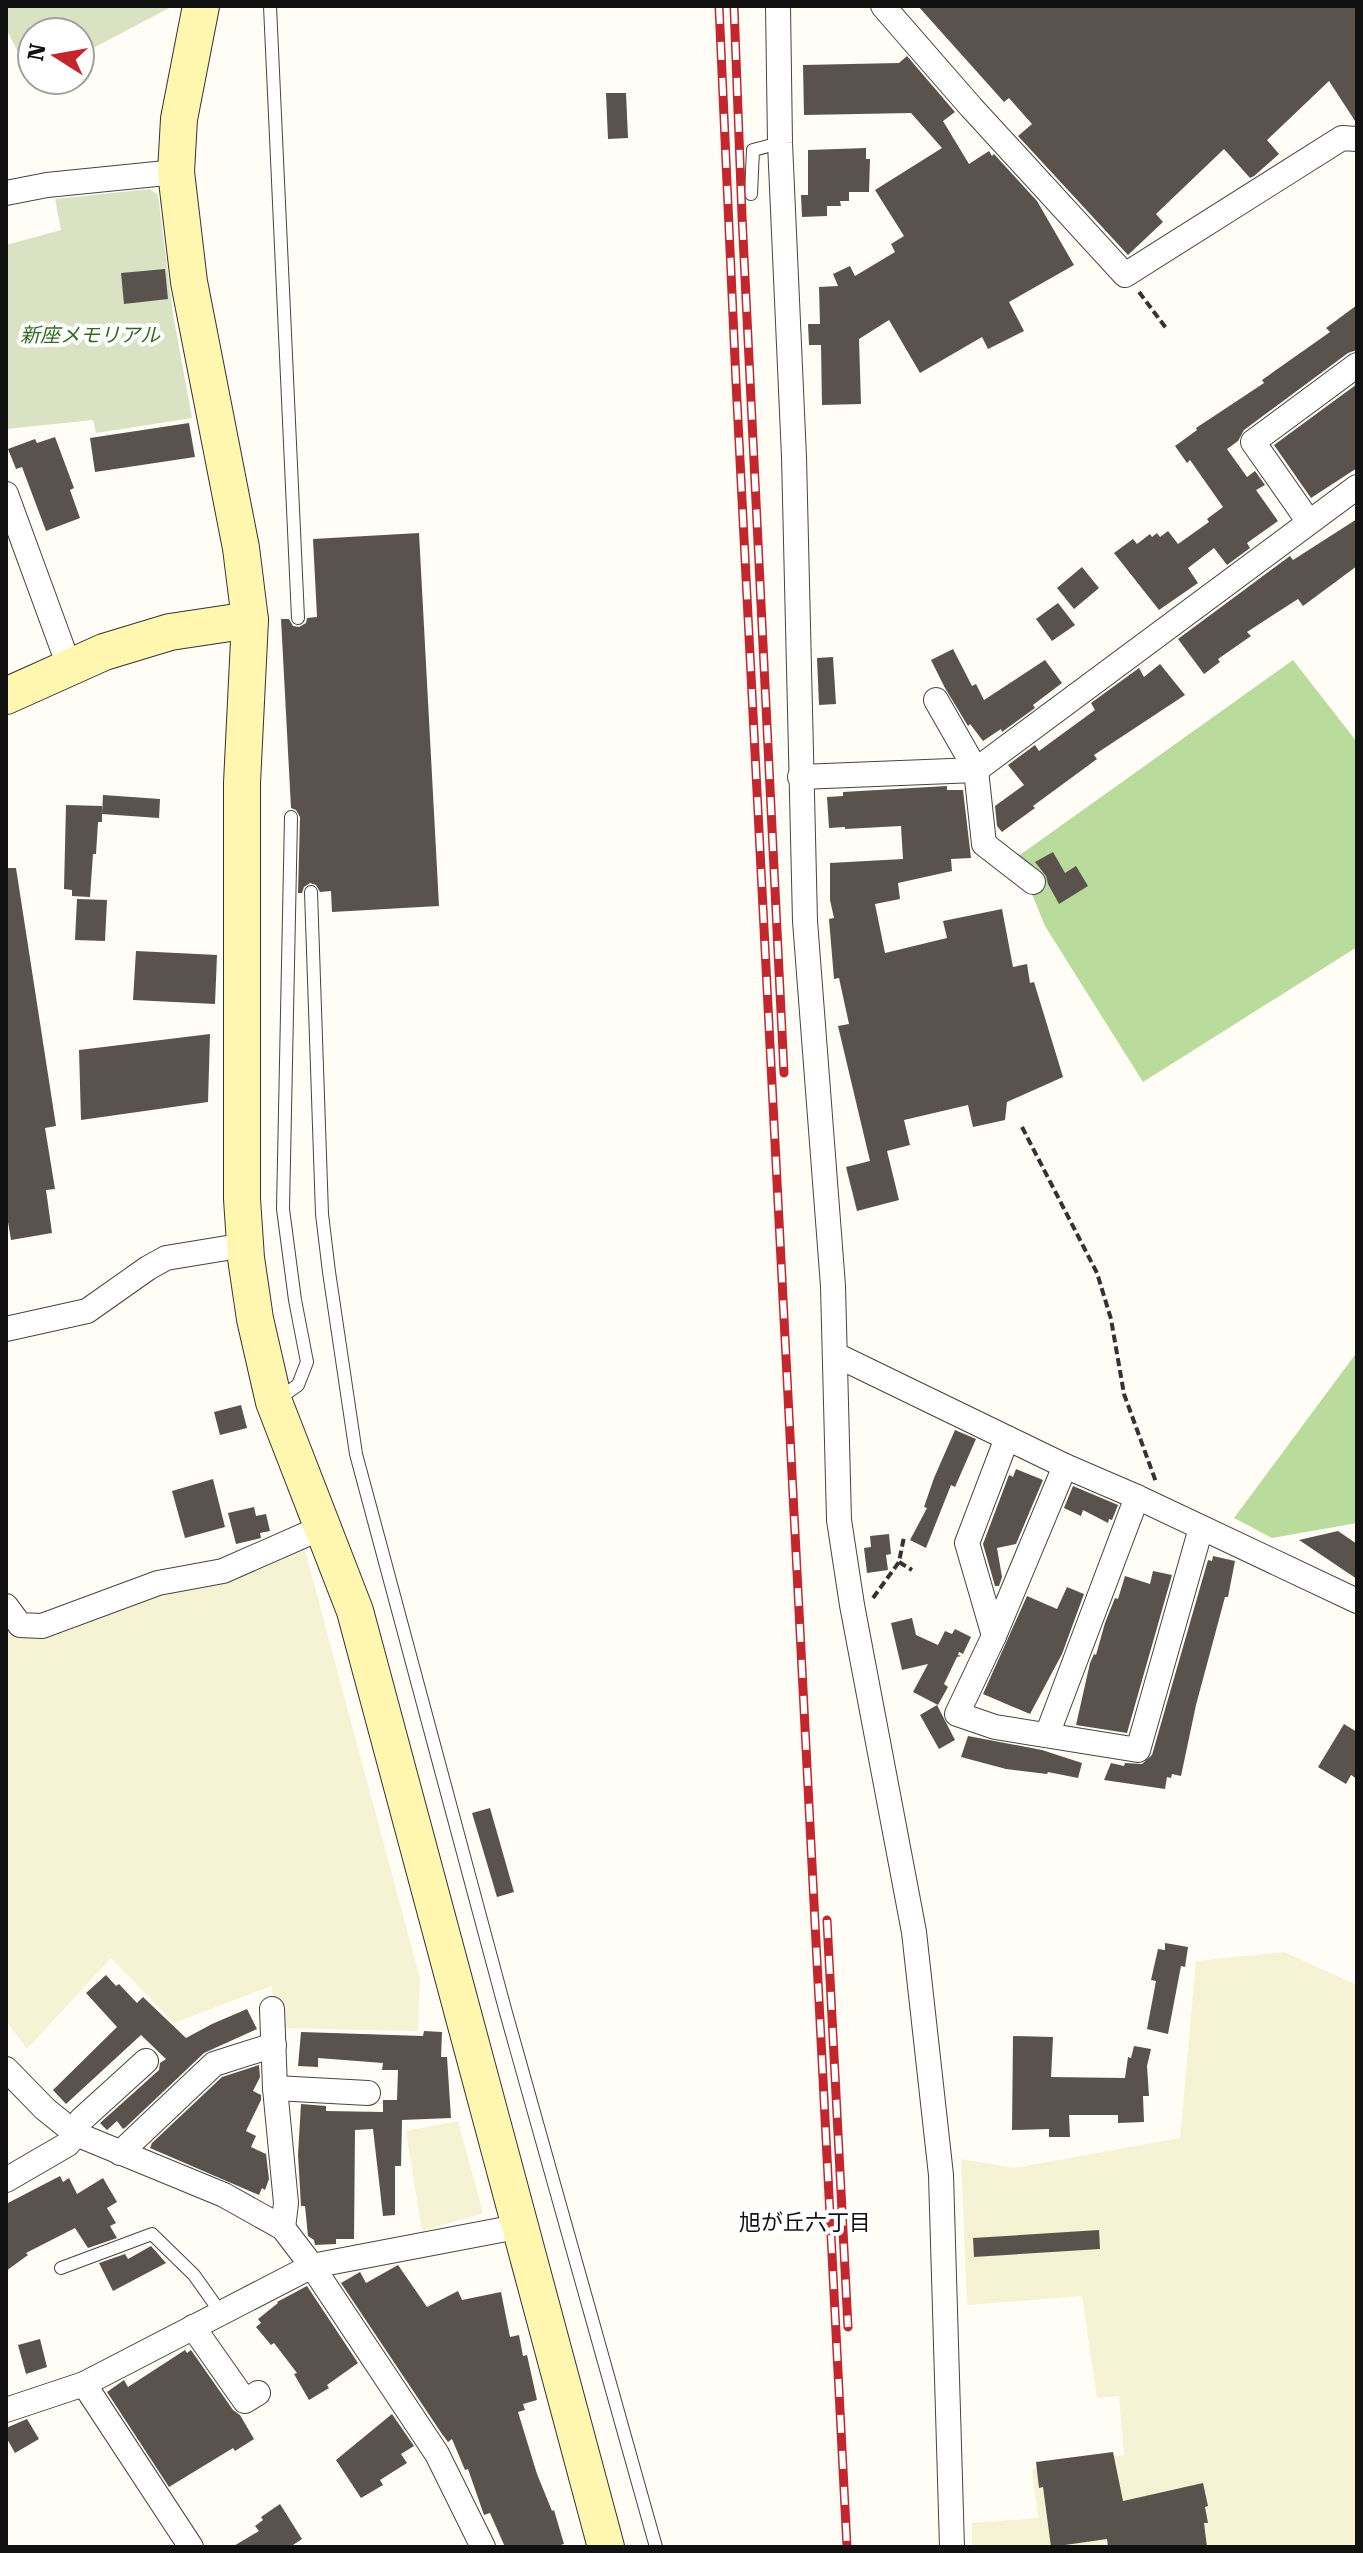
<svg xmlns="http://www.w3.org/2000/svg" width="1363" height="2553" font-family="'Roboto Serif','Noto Sans JP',serif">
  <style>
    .farmland { fill: #f6f3d4 }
    .forest { fill: #b9dc9c }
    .cemetery { fill: #d9e3c4 }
    .building { fill: #5a524d }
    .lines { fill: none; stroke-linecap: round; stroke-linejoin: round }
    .lane-casing { stroke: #444; stroke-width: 14 }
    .street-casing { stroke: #444; stroke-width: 26 }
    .secondary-casing { stroke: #333; stroke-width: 38 }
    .path { stroke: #333; stroke-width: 4; stroke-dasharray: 8 4; stroke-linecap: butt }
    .lane { stroke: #fff; stroke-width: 12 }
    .street { stroke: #fff; stroke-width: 24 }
    .secondary { stroke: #fff6b0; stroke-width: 36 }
    .rail-casing { stroke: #c4262e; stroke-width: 9 }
    .rail { stroke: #fff; stroke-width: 6; stroke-dasharray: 18; stroke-linecap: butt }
    .labels { text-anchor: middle; stroke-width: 8; stroke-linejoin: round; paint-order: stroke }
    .park-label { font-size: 20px; font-style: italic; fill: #2f6b1f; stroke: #fff }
    .neighbourhood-label { font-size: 22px; fill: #111; stroke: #fff }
  </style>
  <rect width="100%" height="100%" fill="#fffdf5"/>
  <g class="farmland">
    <polygon points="304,1547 420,1978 418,2031 280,2028 271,1986 174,2023 111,1958 27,2049 6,2021 6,1625 15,1637 54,1636 165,1592 227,1581"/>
    <polygon points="1284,1952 1357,1985 1357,2547 972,2547 972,2523 1038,2518 1032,2469 1124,2455 1119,2396 1097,2398 1082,2296 967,2305 961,2159 1014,2168 1180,2138 1196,1961"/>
    <polygon points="458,2121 483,2213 422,2231 406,2131"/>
  </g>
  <g class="forest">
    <polygon points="1293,660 1357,742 1357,947 1143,1082 1045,926 1017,857"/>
    <polygon points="1357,1352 1357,1523 1272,1538 1234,1518"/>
  </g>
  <g class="cemetery">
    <polygon points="6,6 173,6 80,55 80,32 32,32 32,81 6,28"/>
    <polygon points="150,189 158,195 173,314 192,418 96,433 93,420 6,429 6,245 61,230 55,199"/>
  </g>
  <g class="building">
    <polygon points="918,6 1357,6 1357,124 1329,81 1267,140 1279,154 1254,176 1250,178 1224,149 1156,214 1163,222 1128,255 1018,136 1032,124 1009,98 1004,102"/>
    <polygon points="907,56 955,112 943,121 969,164 989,151 992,156 994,154 1037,201 1074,265 1009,302 1024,331 988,349 982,337 920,373 889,320 859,339 861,404 822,405 821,345 809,345 808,324 820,324 819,287 838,286 833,274 850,266 855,276 895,252 891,244 904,236 875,190 942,148 911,113 804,115 803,65 899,63"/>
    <polygon points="606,93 626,93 628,138 608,139"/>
    <polygon points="866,148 866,159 870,159 869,192 849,192 849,201 840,201 841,206 827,206 827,216 802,217 801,195 808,195 808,150"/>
    <polygon points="165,269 168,299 124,304 121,273"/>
    <polygon points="1357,305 1357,350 1348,353 1244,430 1238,441 1227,449 1247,477 1255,471 1265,485 1256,490 1278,521 1247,543 1250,548 1227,565 1214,548 1188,568 1198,583 1159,610 1114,553 1133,539 1137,544 1150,534 1152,537 1157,533 1160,537 1168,531 1178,544 1209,522 1207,519 1223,507 1190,460 1187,463 1175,446 1197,430 1196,428 1264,383 1262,380 1330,332 1326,328"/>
    <polygon points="1357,384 1357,468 1311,498 1274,445"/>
    <polygon points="189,423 195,457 95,472 90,438"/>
    <polygon points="55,437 74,488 70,490 80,518 46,531 22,467 16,469 8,449 35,439 37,443"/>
    <polygon points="1357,519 1357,566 1303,606 1298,599 1247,632 1251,636 1218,659 1220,662 1204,674 1178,639 1290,556 1293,560"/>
    <polygon points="419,533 439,906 332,912 331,891 320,892 316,885 310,883 304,887 302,893 298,893 300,817 296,810 291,808 281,619 289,619 293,626 299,627 306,623 307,618 317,617 313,539"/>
    <polygon points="1082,567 1099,588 1074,609 1057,588"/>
    <polygon points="1058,603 1075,625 1052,641 1036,619"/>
    <polygon points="953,649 972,686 976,684 984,700 1045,660 1062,683 1033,705 1035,708 1002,732 1001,729 983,741 970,724 968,726 945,688 931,660"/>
    <polygon points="833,657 836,704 819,705 817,658"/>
    <polygon points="1160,664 1185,695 1094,755 1097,759 1033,806 1035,808 1002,832 997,826 995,806 1024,785 1008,765 1035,745 1039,751 1095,710 1091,703 1139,668 1144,677"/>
    <polygon points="947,786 947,790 963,790 971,858 951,859 952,871 898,883 900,899 875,904 885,953 947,938 943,921 1002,909 1013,967 1027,964 1030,983 1034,982 1063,1077 1007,1102 1005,1120 973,1127 968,1105 904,1120 910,1145 887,1151 899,1200 857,1211 846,1167 870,1161 838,1026 849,1024 839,978 834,979 829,919 834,918 830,900 830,863 903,859 901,826 845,829 845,827 829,828 827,797 843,796 843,792"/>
    <polygon points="103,795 160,799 159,818 102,814"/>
    <polygon points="66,805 102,806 102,822 98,822 96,854 93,854 90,897 72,896 72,890 64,889"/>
    <polygon points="1053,852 1065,873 1076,866 1088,886 1059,904 1048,884 1046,876 1035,862"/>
    <polygon points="6,868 16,868 56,1126 45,1128 55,1189 46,1190 52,1233 11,1240 6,1210"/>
    <polygon points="77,899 107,900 105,941 75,940"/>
    <polygon points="136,951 217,955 215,1004 133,1000"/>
    <polygon points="210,1034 208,1102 81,1120 79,1050"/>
    <polygon points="241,1405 247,1428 220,1435 214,1412"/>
    <polygon points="955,1430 976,1439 955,1487 951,1485 926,1548 910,1540 927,1508 924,1507 934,1478"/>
    <polygon points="1016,1469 1043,1480 1016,1544 997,1548 1002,1577 999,1586 995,1586 983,1544 1009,1475 1013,1477"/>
    <polygon points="213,1479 225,1527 185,1538 172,1491"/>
    <polygon points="1073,1486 1118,1505 1112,1520 1109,1519 1108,1523 1083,1510 1081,1516 1064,1508"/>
    <polygon points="254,1507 256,1516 266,1514 270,1531 260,1533 261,1538 236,1544 228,1513"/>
    <polygon points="1338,1531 1357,1544 1357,1579 1299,1540"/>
    <polygon points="889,1534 891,1554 886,1555 888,1570 867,1573 864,1548 871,1547 870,1536"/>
    <polygon points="1213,1556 1235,1561 1228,1597 1225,1597 1196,1705 1181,1776 1172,1774 1171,1778 1167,1777 1165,1789 1104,1780 1111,1763 1124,1766 1125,1763 1142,1764 1152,1755 1208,1560 1212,1561"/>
    <polygon points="1153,1571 1172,1575 1127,1733 1076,1725 1090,1663 1094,1654 1096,1655 1105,1623 1115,1598 1118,1599 1125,1576 1150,1584"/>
    <polygon points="1067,1587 1084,1594 1062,1654 1030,1714 983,1694 1027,1596 1057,1609"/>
    <polygon points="912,1618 916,1635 938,1645 945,1631 952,1634 955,1629 971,1637 963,1654 959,1652 958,1655 961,1656 957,1657 944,1684 948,1687 938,1705 913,1692 928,1664 902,1670 891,1623"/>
    <polygon points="937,1705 955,1740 939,1749 920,1715"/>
    <polygon points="1344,1724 1357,1732 1357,1779 1351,1775 1346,1784 1318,1767"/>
    <polygon points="968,1736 1042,1750 1082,1763 1078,1778 1048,1772 1047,1774 1006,1769 961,1757"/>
    <polygon points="490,1808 514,1892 497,1897 472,1813"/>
    <polygon points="1165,1943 1188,1947 1185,1967 1181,1966 1168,2034 1147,2029 1156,1981 1151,1980 1158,1949 1165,1950"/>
    <polygon points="106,1975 116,1986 119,1984 137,2003 143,1997 186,2038 212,2024 247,2009 257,2029 204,2053 126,2127 123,2129 117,2121 107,2130 100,2123 159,2070 160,2063 166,2059 141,2035 66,2104 53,2090 117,2027 86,1993"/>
    <polygon points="424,2031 442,2032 441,2057 447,2057 451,2118 402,2120 401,2166 395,2166 395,2215 383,2216 373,2129 355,2130 354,2239 336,2239 336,2244 315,2245 314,2240 308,2236 305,2206 301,2206 298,2155 301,2104 326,2106 326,2111 383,2112 383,2100 397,2100 398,2070 382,2070 383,2063 318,2058 318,2067 298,2066 301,2032 423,2036"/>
    <polygon points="1013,2036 1053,2037 1051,2077 1125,2078 1128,2057 1131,2058 1134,2046 1151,2049 1147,2066 1149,2096 1143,2096 1144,2122 1118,2123 1118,2115 1069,2115 1070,2137 1049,2137 1049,2129 1012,2130"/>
    <polygon points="259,2065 260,2077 253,2091 261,2095 261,2100 246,2131 256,2136 251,2147 266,2154 269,2179 265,2190 262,2188 259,2195 150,2148 152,2143 222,2077"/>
    <polygon points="60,2176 63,2182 69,2178 77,2194 103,2178 117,2202 107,2208 116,2223 110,2226 117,2238 88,2248 75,2228 26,2253 28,2255 6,2271 6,2204"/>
    <polygon points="1099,2230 1100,2249 974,2257 973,2238"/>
    <polygon points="151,2246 166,2263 113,2291 99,2263 125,2254 128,2259"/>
    <polygon points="398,2265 427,2307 458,2291 462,2300 501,2292 510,2337 519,2335 523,2356 527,2355 537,2400 523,2404 525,2410 518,2412 537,2474 552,2511 554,2510 564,2544 554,2547 505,2547 490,2513 484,2515 468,2469 465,2470 452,2439 448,2442 442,2434 341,2283 360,2272 366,2283"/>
    <polygon points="307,2286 358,2363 327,2385 329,2388 309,2400 294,2374 297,2373 274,2343 271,2345 256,2327 261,2323 258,2319 278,2303 277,2302"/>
    <polygon points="40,2339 47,2367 26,2374 18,2345"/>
    <polygon points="185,2350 187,2353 191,2350 233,2410 240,2415 254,2439 235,2451 233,2448 169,2487 107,2392 124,2380 128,2387"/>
    <polygon points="392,2414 414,2446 401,2454 407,2463 380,2480 383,2485 361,2498 336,2460"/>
    <polygon points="27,2419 39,2439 15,2453 6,2437 6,2428"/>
    <polygon points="1113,2452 1123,2501 1203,2483 1208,2506 1205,2507 1208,2523 1204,2523 1207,2547 1108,2547 1107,2539 1051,2547 1043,2487 1039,2488 1036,2462"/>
    <polygon points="280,2504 302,2539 290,2547 232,2547 259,2531 255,2526 263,2520 261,2517"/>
  </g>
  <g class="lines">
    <g class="lane-casing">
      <g id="lane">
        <polyline points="270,6 298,618"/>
        <polyline points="751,194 753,150 780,143"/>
        <polyline points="311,892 322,1214 329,1272 356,1454 505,2009 656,2547"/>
        <polyline points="277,1400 298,1385 307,1362 295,1300 283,1209 291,817"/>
        <polyline points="61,2268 152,2234 194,2275 221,2313"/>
      </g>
    </g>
    <g class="street-casing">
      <g id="street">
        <polyline points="778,6 780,143 794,457 805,921 833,1286 839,1520 852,1605 914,1932 941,2175 952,2547"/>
        <polyline points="883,6 971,107 1125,275 1342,138 1357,139"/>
        <polyline points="6,193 47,185 176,172"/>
        <polyline points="6,494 69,666"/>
        <polyline points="1309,522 1253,442 1357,365"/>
        <polyline points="936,700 976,770 984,844 1033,882"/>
        <polyline points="800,777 976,770 1357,487"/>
        <polyline points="6,1329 87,1311 148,1268 166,1258 245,1245"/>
        <polyline points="836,1355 1065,1466 1137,1497 1357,1601"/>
        <polyline points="1065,1466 994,1636 957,1714 995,1727 1138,1750 1201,1528"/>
        <polyline points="6,1606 20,1625 42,1626 158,1583 223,1571 323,1527"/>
        <polyline points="994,1636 967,1543 1007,1438"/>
        <polyline points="1047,1735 1137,1497"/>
        <polyline points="272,2009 275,2088 286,2203 283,2228"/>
        <polyline points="6,2069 45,2109 76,2134 224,2195 283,2228 312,2266 437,2454 483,2547"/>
        <polyline points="275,2088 368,2093"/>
        <polyline points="120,2153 214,2064 274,2045"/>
        <polyline points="6,2180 68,2144 76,2134 81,2120 146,2061"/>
        <polyline points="193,2327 245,2401 258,2393"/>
        <polyline points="84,2384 191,2547"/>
        <polyline points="6,2410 84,2384 312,2266 522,2226"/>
      </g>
    </g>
    <g class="secondary-casing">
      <g id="secondary">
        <polyline points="201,6 179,119 176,172 189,282 241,548 250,620 242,783 242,1199 246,1258 255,1319 274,1402 355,1611 606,2547"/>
        <polyline points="6,696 104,652 170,632 250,620"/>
      </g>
    </g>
    <g class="path">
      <polyline points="1139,292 1166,328"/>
      <polyline points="1022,1127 1097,1273 1111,1319 1124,1394 1156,1482"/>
      <polyline points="899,1562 912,1570"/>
      <polyline points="873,1598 899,1562 904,1537"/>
    </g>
    <use href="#lane" class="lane"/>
    <use href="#street" class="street"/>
    <use href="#secondary" class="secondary"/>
    <g class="rail-casing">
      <g id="rail">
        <polyline points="719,6 736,382 847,2547"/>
        <polyline points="734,6 742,216 784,1073"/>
        <polyline points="827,1920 848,2327"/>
      </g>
    </g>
    <use href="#rail" class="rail"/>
  </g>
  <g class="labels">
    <g class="park-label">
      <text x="90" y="342">新座メモリアル</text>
    </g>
    <g class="neighbourhood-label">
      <text x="805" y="2230">旭が丘六丁目</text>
    </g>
  </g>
  <rect width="1363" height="2553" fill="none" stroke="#111111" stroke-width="16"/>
  <g transform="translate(56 56) rotate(281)"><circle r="38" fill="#ffffff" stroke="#a0a0a0" stroke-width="2"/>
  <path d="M0-6L14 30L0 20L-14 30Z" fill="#c4262e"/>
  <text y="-12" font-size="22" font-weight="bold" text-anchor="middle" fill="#111111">N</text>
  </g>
</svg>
